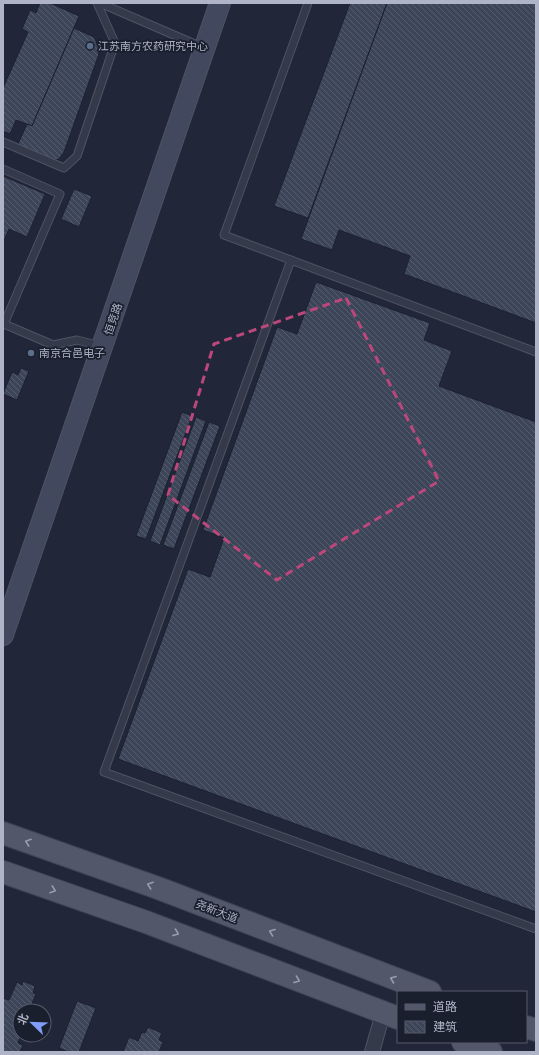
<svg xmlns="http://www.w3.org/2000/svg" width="539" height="1055" font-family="Manrope,'Noto Sans SC',sans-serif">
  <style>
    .building { fill: url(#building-back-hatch); stroke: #1c2130 }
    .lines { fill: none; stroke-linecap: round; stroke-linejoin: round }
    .lane-casing { stroke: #4f5464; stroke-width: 9 }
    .street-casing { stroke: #4f5464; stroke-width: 16 }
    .secondary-casing { stroke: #4f5464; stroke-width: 22 }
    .primary-casing { stroke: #3e4353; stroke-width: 24 }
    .lane { stroke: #343a4a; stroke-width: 7 }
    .street { stroke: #343a4a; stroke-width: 14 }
    .secondary { stroke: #42485d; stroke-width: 20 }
    .primary { stroke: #52586a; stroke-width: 22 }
    .oneway { stroke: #989daf }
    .marked { fill: none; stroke: #bc477b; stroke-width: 3; stroke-dasharray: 8 5; stroke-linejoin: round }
    .service-dot { fill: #5c6f8a; stroke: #1a1f2e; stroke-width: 1.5 }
    .labels { text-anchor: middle; stroke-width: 3.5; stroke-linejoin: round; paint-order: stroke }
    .poi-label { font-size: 11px; fill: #afb4c6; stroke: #1a1f2e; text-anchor: start }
    .street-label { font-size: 11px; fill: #afb4c6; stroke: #1a1f2e }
  </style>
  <defs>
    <pattern id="building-back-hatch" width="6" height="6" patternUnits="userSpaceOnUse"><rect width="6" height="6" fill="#3d4559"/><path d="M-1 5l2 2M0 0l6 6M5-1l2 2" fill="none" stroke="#565d6f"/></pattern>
  </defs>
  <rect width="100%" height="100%" fill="#212739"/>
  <g class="building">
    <polygon points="40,3 50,3 79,16 32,126 16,120 10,134 3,131 3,88 28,32 22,29 30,10 36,13"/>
    <polygon points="350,3 387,3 308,218 274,206"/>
    <polygon points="387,3 536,3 536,323 404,274 410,256 339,230 332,250 301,239"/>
    <polygon points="74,28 94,37 98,46 99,54 64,152 59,159 53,161 17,146 27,124 32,126"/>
    <polygon points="3,176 45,194 27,237 9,229 3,243"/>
    <polygon points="74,189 92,196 79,227 61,219"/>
    <polygon points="316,282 430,323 424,340 452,351 439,386 536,422 536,912 118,759 188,569 210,577 224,538 203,530 277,327 297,334"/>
    <polygon points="21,368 29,371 17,400 3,394 12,372 18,375"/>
    <polygon points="182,412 192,416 146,539 136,536"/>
    <polygon points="196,417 206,421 160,545 150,541"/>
    <polygon points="209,422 220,426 174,549 163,545"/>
    <polygon points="23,981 35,986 33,993 36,994 29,1011 20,1011 20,1035 21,1035 18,1043 23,1045 20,1052 3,1052 3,998 9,1000 17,982 22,985"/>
    <polygon points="77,1001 96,1008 79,1052 69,1052 59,1048"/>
    <polygon points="148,1027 162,1033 159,1040 163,1042 159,1052 123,1052 129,1037 138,1041 142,1032 145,1033"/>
  </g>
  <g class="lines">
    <g class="lane-casing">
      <g id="lane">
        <polyline points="100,3 204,48"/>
        <polyline points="308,3 224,235 536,352"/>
        <polyline points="3,142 64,168 77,156 115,43 97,3"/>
        <polyline points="3,169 60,194 4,324 53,345 77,340 101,346"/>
        <polyline points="291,260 104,772 536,929"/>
      </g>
    </g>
    <g class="street-casing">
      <polyline id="street" points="372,1052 383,1013"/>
    </g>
    <g class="secondary-casing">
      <polyline id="secondary" points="3,635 220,3"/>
    </g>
    <g class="primary-casing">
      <g id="primary">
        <polyline points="3,833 158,888 430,992"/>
        <polyline points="3,872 146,922 398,1018"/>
        <polyline points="526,1027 536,1030"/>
        <polyline points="463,1042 491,1052"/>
      </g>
    </g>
    <use href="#lane" class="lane"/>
    <use href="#street" class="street"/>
    <use href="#secondary" class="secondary"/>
    <use href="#primary" class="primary"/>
  </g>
  <defs><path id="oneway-chevron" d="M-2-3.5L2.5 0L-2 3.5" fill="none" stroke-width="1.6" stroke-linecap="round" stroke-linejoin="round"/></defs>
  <g class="oneway">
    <use href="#oneway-chevron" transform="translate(28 842) rotate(-161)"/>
    <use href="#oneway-chevron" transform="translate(150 885) rotate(-161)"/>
    <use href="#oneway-chevron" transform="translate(53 890) rotate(19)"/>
    <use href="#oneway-chevron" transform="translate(272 932) rotate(-159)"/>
    <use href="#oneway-chevron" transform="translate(176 933) rotate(21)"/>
    <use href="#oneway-chevron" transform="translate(393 979) rotate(-159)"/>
    <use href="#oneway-chevron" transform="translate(297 980) rotate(21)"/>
  </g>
  <path class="marked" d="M346,298L439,481L277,580L168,495L214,344Z"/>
  <g class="service-dot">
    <circle cx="90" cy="46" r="4"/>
    <circle cx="31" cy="353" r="4"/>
  </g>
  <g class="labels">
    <g class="poi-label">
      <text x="98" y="50">江苏南方农药研究中心</text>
      <text x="39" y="357">南京合邑电子</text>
    </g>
    <g class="street-label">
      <text transform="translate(113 319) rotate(-71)" y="4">恒竞路</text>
      <text transform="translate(217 911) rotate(21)" y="4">尧新大道</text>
    </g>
  </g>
  <rect width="539" height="1055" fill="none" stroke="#afb4c6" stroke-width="8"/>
  <rect x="397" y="991" width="130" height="52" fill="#1a1f2e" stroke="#565b6b"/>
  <rect x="405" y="1004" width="20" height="6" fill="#52586a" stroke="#565b6b"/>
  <text x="433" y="1011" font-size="12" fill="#afb4c6">道路</text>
  <rect x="405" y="1021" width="20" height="12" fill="url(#building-back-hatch)" stroke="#565b6b"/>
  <text x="433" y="1031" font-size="12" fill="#afb4c6">建筑</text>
  <g transform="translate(32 1023) rotate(293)"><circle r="19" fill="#1a1f2e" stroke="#565b6b"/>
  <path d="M0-3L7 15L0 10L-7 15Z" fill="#819df9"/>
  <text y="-6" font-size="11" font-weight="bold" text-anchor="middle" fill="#afb4c6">北</text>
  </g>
</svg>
